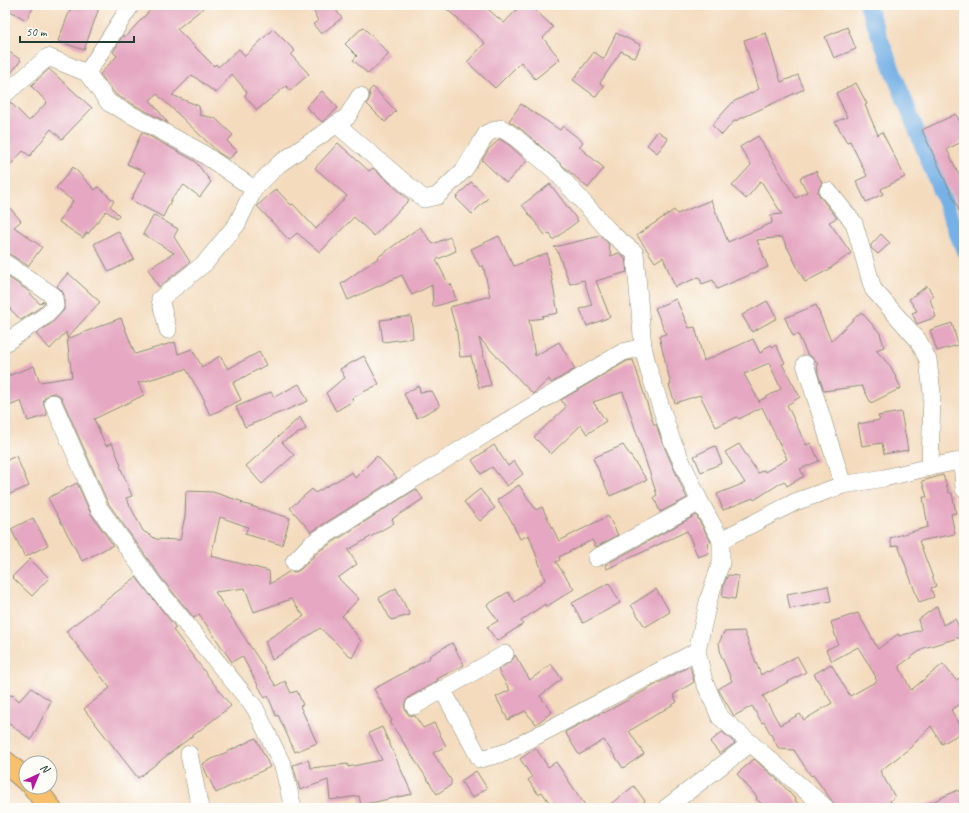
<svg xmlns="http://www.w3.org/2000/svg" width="969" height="813" font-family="Caveat,sans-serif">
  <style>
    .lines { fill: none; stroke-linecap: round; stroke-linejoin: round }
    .canal { stroke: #75b0e6; stroke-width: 16 }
    .building { fill: #e5a7c1; fill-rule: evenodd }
    .minor-casing { stroke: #8a8c79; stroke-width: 18 }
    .primary-casing { stroke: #8a8c79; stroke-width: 24 }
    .minor { stroke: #fff; stroke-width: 17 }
    .primary { stroke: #f8bf6c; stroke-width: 22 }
  </style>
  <rect width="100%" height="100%" fill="#fdfcf7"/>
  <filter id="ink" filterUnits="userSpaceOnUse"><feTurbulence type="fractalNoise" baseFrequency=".025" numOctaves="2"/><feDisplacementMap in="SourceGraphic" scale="8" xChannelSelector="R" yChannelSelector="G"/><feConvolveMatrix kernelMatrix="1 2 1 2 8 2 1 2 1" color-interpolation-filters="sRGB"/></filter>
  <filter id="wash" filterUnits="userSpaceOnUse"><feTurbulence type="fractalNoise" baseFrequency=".012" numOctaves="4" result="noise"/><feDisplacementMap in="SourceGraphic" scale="16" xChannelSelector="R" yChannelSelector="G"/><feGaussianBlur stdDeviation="0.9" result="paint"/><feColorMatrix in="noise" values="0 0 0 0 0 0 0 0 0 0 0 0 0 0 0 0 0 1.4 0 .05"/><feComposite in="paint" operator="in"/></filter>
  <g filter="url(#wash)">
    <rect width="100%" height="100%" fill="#f4dbbe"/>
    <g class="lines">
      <polyline class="canal" points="867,5 964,251"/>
    </g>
    <g id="blocks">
      <g class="building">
        <polygon points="5,5 35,5 26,20 5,8"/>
        <polygon points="72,5 100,5 84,50 58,41"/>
        <polygon points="155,5 207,5 177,29 214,66 216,64 218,67 239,49 245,56 273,29 295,51 291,55 309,74 290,91 286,86 257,110 245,96 247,92 232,74 216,93 192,75 172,95 199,106 200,113 199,115 215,118 233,135 227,141 237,151 229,159 219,153 157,94 150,100 168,123 116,95 100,74 117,56 113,52 123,35 125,37"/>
        <polygon points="311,5 332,5 342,18 321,34 313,24 318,21"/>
        <polygon points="442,5 483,5 504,23 521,5 530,5 553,27 543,38 560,59 535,79 521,62 495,88 467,62 485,43"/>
        <polygon points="363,27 389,54 368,74 353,60 357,56 345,44"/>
        <polygon points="847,27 856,49 834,58 825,37"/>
        <polygon points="616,33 641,45 635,58 621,51 600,83 604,86 596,97 573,80 594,52 604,59"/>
        <polygon points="766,33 781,82 798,75 804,89 733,122 722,135 712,125 733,102 759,89 744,40"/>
        <polygon points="5,49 21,60 5,81"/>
        <polygon points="49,69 92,108 62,139 51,129 30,156 23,151 5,171 5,104 10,102 29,121 47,102 31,86"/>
        <polygon points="856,83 867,104 865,105 878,135 882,132 905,177 881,189 883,194 866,202 856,181 867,176 850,141 847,142 835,122 847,117 836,93"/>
        <polygon points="373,87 396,111 385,122 367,104 370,97 369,91"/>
        <polygon points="322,91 338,108 322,122 306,107"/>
        <polygon points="521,104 560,130 563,126 583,142 579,147 604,168 588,188 521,129 509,121"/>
        <polygon points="956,114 964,130 964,141 947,149 964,186 964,221 922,130"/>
        <polygon points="658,131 668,139 657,153 647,145"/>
        <polygon points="142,132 195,161 211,182 200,197 184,185 172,198 163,217 131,200 145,172 127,164"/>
        <polygon points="758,136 796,198 807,192 800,178 816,171 822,183 819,188 818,192 820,197 837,218 829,222 851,253 828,270 805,282 782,237 757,240 768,267 717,289 713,280 702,284 699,277 675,287 663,257 655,262 637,235 674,210 677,214 711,200 728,242 772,223 771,215 782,214 761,181 746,199 732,186 751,165 740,147"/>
        <polygon points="500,139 509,145 527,161 506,183 482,160 489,149"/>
        <polygon points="338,143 369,171 373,168 409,200 374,236 354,217 320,252 297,233 289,240 257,206 276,189 291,205 293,204 316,229 347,196 315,168"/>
        <polygon points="73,167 95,190 98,187 114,201 110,206 119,215 117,218 106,211 88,234 87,232 83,238 59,222 73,201 56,188"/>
        <polygon points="471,182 488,198 472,214 456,198"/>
        <polygon points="550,184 578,221 553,240 550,233 545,235 522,205"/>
        <polygon points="5,202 21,221 14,227 42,247 28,266 11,255 5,253"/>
        <polygon points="154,215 178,229 174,237 190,262 159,287 148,269 174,253 143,234"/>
        <polygon points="420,227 433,244 450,237 456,251 436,260 449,285 451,284 456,300 433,307 432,285 412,295 402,275 348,300 341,284 372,262 379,258 378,257"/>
        <polygon points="118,231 134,259 109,272 94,244"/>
        <polygon points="881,234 890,243 878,254 871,248 871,245"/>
        <polygon points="499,236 514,266 547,253 558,313 542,316 543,318 529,320 535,356 559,342 575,369 551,383 549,379 533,394 479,338 491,385 479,388 471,356 460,357 457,333 450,307 490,296 483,265 480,267 471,249"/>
        <polygon points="600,236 608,243 611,256 619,253 625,258 627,272 596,281 610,317 587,326 580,309 592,305 584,280 570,284 557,250 554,247"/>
        <polygon points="68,273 100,302 67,338 66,332 50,349 36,334 52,323 64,310 64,295 62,291 57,286"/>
        <polygon points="5,275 27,290 40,304 43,301 45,302 39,308 21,320 5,304"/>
        <polygon points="927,286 934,296 930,299 936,317 917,324 912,313 917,311 909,299"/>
        <path d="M676,299L689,328L695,327L704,361L753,339L760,353L764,351L763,349L771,345L773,347L776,345L785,363L782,364L800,397L787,405L806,445L811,443L819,461L800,469L804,476L787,486L784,481L754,500L753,498L723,510L717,494L745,483L725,452L739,444L758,473L764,470L765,472L787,459L762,407L739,419L737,417L716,427L700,395L675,403L669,385H671L659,336L666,334L655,308ZM769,363L781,389L759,401L760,403L744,374Z"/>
        <polygon points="767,301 777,318 752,332 742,315"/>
        <polygon points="816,305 831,341 861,312 880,333 884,347 876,350 891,367 901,388 871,403 862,386 824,391 818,374 817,361 815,362 812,357 807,354 798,334 793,336 785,318"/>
        <polygon points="411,316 413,338 383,342 380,320"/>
        <polygon points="121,318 135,354 175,342 178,354 192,349 202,367 220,356 228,369 259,352 266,365 233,383 241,400 210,415 204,402 205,401 186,369 138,383 144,395 94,419 106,446 112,443 121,465 120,466 132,496 126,498 143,531 156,539 180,540 185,516 186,491 213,492 243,502 241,503 290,518 282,545 245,534 248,527 220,517 211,556 269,571 270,584 290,571 296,572 301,569 319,551 416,489 423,499 392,519 394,523 348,550 357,564 338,578 359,599 342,616 361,641 352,658 320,628 272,660 265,641 304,616 291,599 254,612 245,588 215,592 276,686 285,681 291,693 297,691 303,705 300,706 317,743 295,752 278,715 276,716 268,696 265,698 242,656 232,662 199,614 194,618 162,579 108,503 62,399 59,395 54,393 49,394 45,397 43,402 47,415 28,421 21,401 5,408 5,377 34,366 40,382 72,377 67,339"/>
        <polygon points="952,323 958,345 937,351 930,330"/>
        <polygon points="364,356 379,384 352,398 353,401 336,411 326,393 340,381 345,378 340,369"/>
        <polygon points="633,360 654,425 656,424 662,442 687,498 660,512 654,497 657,495 623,392 593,402 606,421 587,434 581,425 551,454 534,437 566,407 561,400 627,361"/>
        <polygon points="299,384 308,401 245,427 236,407 271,392 274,397"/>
        <polygon points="419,386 420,392 432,391 440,406 417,418 404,394"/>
        <polygon points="901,412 908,450 884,454 882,443 862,446 858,424 880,420 878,416"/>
        <polygon points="300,417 306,429 282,442 294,455 262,484 246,466"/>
        <polygon points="494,445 508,466 514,461 523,474 507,486 492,467 481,474 472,460"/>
        <polygon points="623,445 647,480 610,496 593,458"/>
        <polygon points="715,446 722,463 701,472 694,456"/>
        <polygon points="16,456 29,486 5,496 5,461"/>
        <polygon points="377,456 397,478 311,532 290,508 312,489 315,493 352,472 355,478"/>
        <polygon points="943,475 949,493 952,493 956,513 951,514 955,534 919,541 936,586 931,588 934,597 919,602 898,545 892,547 890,538 928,527 923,497 927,497 922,481"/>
        <polygon points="77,483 91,514 113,545 82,561 48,498"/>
        <polygon points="519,485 536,510 542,507 559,541 608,516 618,535 596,547 592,540 559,557 560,560 556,562 574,589 546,607 545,604 521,621 523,624 497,641 487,627 498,621 487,605 508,592 515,602 545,580 529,535 520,539 511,520 497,500"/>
        <polygon points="480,489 495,508 480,521 464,502"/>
        <polygon points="696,515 711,542 707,543 709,553 698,557 687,531 607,569 605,565"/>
        <polygon points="33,518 48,545 25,557 11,529"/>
        <polygon points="30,559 49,578 32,596 12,577"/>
        <polygon points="728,575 739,576 735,599 722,597 724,584"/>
        <polygon points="136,577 176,628 173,630 231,706 138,778 84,709 110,688 66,631"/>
        <polygon points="609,583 620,603 583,623 572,603"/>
        <polygon points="828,586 831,601 790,609 787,594"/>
        <polygon points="396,588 410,615 391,620 379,598"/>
        <polygon points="656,589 670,612 645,627 631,605"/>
        <polygon points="937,606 943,625 955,619 964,636 924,648 899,666 911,690 943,664 956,680 964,676 964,702 951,710 964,731 942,744 931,726 910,748 880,771 895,797 890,801 894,808 837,808 813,775 811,776 794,750 779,749 764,722 762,723 752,706 734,716 718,689 732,681 721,655 719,643 724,632 744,631 751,650 761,675 767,671 768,672 797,656 806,672 763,696 780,725 800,714 804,720 832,703 814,674 831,664 850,696 877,681 875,678 876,677 858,647 832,661 826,650 838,644 831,622 858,613 878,649 898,634 899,636 921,630 918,620"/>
        <polygon points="452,643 464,665 437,679 438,680 434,683 409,697 406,701 404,706 406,711 409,715 415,716 423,728 434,723 446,746 433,753 451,780 451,785 437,794 390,722 392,721 374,689 430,658 429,656"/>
        <polygon points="515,655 530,680 551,664 562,679 540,696 552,712 536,724 525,711 508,720 496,697 510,690 498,670 510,662 513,659"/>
        <polygon points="690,666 694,682 673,695 677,702 629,731 644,754 623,768 604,740 579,755 565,732 603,712 604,713"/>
        <polygon points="31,688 51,701 31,740 5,721 5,694 14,696 19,701"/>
        <polygon points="382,727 412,794 361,805 359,796 330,800 328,780 300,790 293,765 308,760 311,768 348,764 348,767 382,760 369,733"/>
        <polygon points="722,732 735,743 720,754 710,742"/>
        <polygon points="256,738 270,767 216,793 202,764"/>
        <polygon points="536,748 548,767 556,762 587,808 553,808 542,792 538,794 528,780 532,777 520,759"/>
        <polygon points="754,759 781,783 796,800 795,801 805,808 767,808 756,799 757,797 737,774"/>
        <polygon points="476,771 487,788 472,798 461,781"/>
        <polygon points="634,786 645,801 636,808 605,808"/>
        <polygon points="958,790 964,802 964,808 919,808"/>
      </g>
    </g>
  </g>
  <g filter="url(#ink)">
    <use href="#blocks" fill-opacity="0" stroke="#8a8c79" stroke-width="1"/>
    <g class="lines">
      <g class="minor-casing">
        <g id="minor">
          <polyline points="87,73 109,103 199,151 254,189"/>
          <polyline points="5,94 48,57 87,73 131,5"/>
          <polyline points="336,124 424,199 437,196 464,170 487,133 501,128 515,137 555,171 612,234 635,253 643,347 649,371 671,438 700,502 721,540 721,563 709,598 697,651 704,681 720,717 826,808"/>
          <polyline points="828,191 854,223 873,289 918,340 928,360 932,393 930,467"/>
          <polyline points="5,263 54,296 55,306 45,316 5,343"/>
          <polyline points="168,330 160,299 205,263 237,224 254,189 279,164 347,117 360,96"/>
          <polyline points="805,364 843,485"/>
          <polyline points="53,403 99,508 154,585 255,708 283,766 293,808"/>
          <polyline points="962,461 964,489"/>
          <polyline points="721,540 795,502 843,485 884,478 930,467 964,460"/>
          <polyline points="596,558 700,502"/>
          <polyline points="294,562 311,544 487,433 623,352 643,347"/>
          <polyline points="442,689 480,759 504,753 697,651"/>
          <polyline points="414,706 505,654"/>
          <polyline points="189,754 200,808"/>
          <polyline points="666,808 751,743"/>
        </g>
      </g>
      <g class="primary-casing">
        <g id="primary">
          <polyline points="5,762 26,780"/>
          <polyline points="34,787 50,808"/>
        </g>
      </g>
      <use href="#minor" class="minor"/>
      <use href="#primary" class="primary"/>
    </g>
  </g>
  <rect width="969" height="813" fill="none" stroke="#fdfcf7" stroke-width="20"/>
  <g transform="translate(38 775) rotate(44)"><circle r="19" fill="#fdfcf7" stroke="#a4b0a9"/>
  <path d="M0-3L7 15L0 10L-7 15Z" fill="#b5179e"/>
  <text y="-6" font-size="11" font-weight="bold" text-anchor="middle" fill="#1f3d34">N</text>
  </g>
  <path d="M20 36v6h114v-6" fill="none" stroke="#1f3d34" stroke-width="2"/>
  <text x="26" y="36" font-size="12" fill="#1f3d34" stroke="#fdfcf7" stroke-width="3" paint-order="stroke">50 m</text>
</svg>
